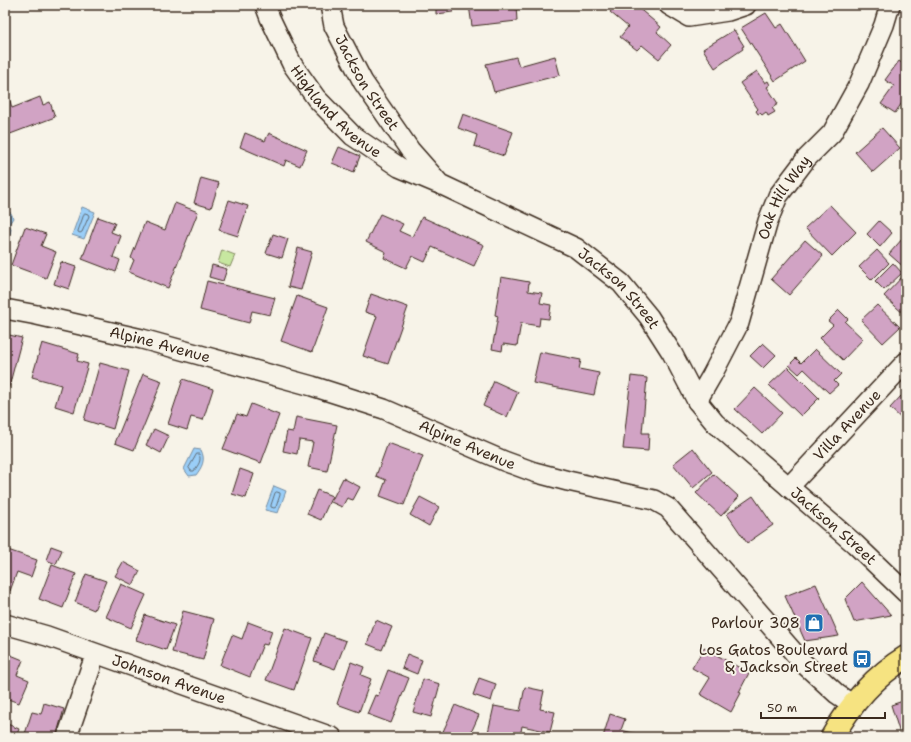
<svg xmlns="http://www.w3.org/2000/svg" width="911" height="742" font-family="'Shantell Sans',sans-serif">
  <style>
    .green { fill: #c7e7a0; stroke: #81885f }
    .water { fill: #9acef8; stroke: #748ca1 }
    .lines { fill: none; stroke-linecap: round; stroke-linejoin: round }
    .shore { stroke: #616c75; stroke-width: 1 }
    .building { fill: #d1a3c4; stroke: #3b2a1e }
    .minor-casing { stroke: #3b2a1e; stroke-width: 22 }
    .major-casing { stroke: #3b2a1e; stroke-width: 25 }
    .minor { stroke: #f7f3e8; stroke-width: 19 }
    .major { stroke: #f6e381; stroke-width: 22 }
    .labels { text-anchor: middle; stroke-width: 4; stroke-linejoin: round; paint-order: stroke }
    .street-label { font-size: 15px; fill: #3b2a1e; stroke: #f7f3e8 }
    .poi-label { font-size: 15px; fill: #3b2a1e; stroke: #f7f3e8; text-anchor: end }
  </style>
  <rect width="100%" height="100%" fill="#f7f3e8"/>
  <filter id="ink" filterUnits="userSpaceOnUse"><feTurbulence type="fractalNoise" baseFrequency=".025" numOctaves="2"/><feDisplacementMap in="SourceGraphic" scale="8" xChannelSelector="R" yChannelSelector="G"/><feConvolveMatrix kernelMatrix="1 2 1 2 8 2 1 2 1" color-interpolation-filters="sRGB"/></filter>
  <g filter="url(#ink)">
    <polygon class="green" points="222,250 235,255 230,267 218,263"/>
    <g class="water">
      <polygon points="82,207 95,212 84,239 72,235"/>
      <polygon points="5,212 11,213 13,218 9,224 11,229 10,234 5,236"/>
      <path d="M194,449L201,450C206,460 202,467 196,475L189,476L184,469Z"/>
      <polygon points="274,486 286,491 278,513 265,510"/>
    </g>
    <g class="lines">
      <g class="shore">
        <polygon points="85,213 88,214 89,216 82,232 80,233 78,232 78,231 84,214"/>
        <path d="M197,454H199C202,461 198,465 194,471H191L189,468Z"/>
        <polygon points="277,492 280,493 280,495 276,507 274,508 271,507 271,505 275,493"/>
      </g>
    </g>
    <g class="building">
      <polygon points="436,5 453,5 453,12 436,14"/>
      <polygon points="469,5 516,5 517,21 472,26"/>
      <polygon points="616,5 637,5 636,6 661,27 657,32 671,45 659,59 642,45 637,50 620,37 628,27 610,12"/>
      <polygon points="766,13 776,28 782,24 805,61 775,81 741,28"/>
      <polygon points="734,30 744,46 742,47 743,49 715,68 703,49"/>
      <polygon points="555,56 560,75 494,92 486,64 516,57 519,66"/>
      <polygon points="899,61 906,66 906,97 895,113 881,104 894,86 885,80"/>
      <polygon points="757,71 765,83 768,81 770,85 767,87 777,102 778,104 772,108 775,112 768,116 766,112 762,115 760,113 758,114 756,111 758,109 740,83"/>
      <polygon points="40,97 43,105 50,102 55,117 5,136 5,103 10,101 12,108"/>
      <polygon points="463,114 513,132 504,156 474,146 477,135 458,128"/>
      <polygon points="882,128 900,148 873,172 855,152"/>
      <polygon points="245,133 265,141 269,133 307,150 300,166 286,160 284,166 240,147"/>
      <polygon points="339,147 360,156 354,172 332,163"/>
      <polygon points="201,178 219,183 211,208 194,203"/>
      <polygon points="229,200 248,206 238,236 219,230"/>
      <polygon points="175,203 198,212 168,288 129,272 134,260 131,258 145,222 165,230"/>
      <polygon points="830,205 856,232 832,256 805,228"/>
      <polygon points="380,214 403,224 399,231 412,237 422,217 484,245 474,266 432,247 425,262 412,256 406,268 384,258 386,252 366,242"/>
      <polygon points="98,217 115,223 111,232 121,236 113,257 120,260 116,272 82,259"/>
      <polygon points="879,221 892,233 880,247 867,234"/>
      <polygon points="25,227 46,234 41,246 56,252 46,278 11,265"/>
      <polygon points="273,234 288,239 282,258 266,253"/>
      <polygon points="903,238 906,241 906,269 889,254"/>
      <polygon points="805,240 823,256 789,295 771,279"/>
      <polygon points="298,248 312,252 301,290 288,287"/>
      <polygon points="877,250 889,263 872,280 859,267"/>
      <polygon points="61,262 76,267 69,289 54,284"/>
      <polygon points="893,263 902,273 884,290 875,281"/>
      <polygon points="212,265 227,269 223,281 209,277"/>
      <polygon points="904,275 906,277 906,316 884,296"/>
      <polygon points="501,277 529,282 528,291 542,293 540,303 551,305 549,319 540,318 539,326 521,323 517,346 503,344 502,351 492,349 498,316 495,315"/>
      <polygon points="207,281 275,298 270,315 252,311 249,323 200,310"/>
      <polygon points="371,294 408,307 388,364 363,356 377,316 365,312"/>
      <polygon points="297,296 328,307 312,352 281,341"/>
      <polygon points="877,305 900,327 883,343 861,320"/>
      <polygon points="839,310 848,319 845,322 863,339 843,360 820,338 833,325 828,321"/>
      <polygon points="5,334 22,338 6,398 5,398"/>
      <polygon points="42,343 79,354 77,361 88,364 74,412 55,406 61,385 32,377"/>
      <polygon points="763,343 776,355 763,368 750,356"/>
      <polygon points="815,349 841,374 834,381 838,385 829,393 804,369 799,374 789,365 796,358 801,363"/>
      <polygon points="540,352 581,360 579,369 599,373 594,395 533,383"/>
      <polygon points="100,363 129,371 113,429 84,420"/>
      <polygon points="788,367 819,398 801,416 769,385"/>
      <polygon points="143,374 162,381 134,450 115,443"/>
      <polygon points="631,376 647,378 642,433 649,433 648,451 623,449"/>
      <polygon points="183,379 213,389 203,420 191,417 187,430 168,424"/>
      <polygon points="494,381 518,392 507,417 483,406"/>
      <polygon points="755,388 782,413 762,434 735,409"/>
      <polygon points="901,396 906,401 906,418 904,421 890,408"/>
      <polygon points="251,404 279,415 261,463 223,449 237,414 246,417"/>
      <polygon points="296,417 337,425 327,471 308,467 313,442 299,440 297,454 283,451 287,431 293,432"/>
      <polygon points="154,429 169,436 161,453 146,445"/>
      <polygon points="388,443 423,456 404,505 380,496 386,480 376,476"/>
      <polygon points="693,448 712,472 693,488 673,464"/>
      <polygon points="240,469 254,474 246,498 232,494"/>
      <polygon points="714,474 739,497 721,516 696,493"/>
      <polygon points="343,478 360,487 353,500 347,498 342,507 331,502"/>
      <polygon points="317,490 332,496 321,520 307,514"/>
      <polygon points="753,496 773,525 747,543 727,514"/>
      <polygon points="420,497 439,507 429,526 410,515"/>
      <polygon points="51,546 62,550 56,564 46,560"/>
      <polygon points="5,549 37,560 31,577 17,572 10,591 5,590"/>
      <polygon points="123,562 140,571 133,585 115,576"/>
      <polygon points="52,565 76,574 63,608 39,599"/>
      <polygon points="86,574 106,581 94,610 75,602"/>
      <polygon points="862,582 891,615 854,622 845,599"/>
      <polygon points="121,584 146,595 131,628 106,617"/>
      <polygon points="816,584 839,636 805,641 785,596"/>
      <polygon points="183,611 214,619 203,660 172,652"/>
      <polygon points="145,615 175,625 166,650 136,640"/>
      <polygon points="376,620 392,627 382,650 367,644"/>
      <polygon points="248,622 272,631 267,645 263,644 250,677 220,665 232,635 242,639"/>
      <polygon points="285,628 312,638 294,690 266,680"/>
      <polygon points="324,633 346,641 335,669 314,661"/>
      <polygon points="704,648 749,673 739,692 741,693 731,712 700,694 710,678 692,668"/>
      <polygon points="6,653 23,660 17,675 29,680 19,703 5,698 5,655"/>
      <polygon points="407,654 422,660 417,674 402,668"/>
      <polygon points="351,662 364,667 361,675 371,679 359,712 337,704"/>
      <polygon points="388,670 409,678 391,723 367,714 375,695 378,696"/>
      <polygon points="479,678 496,684 491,701 473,695"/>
      <polygon points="423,679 440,684 431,717 413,712"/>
      <polygon points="525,687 544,691 540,709 555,712 550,732 522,726 520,737 487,737 494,706 520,711"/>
      <polygon points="906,700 906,737 901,737 891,705"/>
      <polygon points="44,703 64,709 56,737 24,737 32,712 41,714"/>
      <polygon points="455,705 479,715 469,737 441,736"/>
      <polygon points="610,714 625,719 621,730 637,734 636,737 603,737"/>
      <polygon points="5,723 19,729 16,737 5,737"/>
    </g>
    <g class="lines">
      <g class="minor-casing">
        <g id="minor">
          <path id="s1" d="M265,5L270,18L292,64L316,98L353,136L399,167L437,183"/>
          <path id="s2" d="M330,5L334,26L363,82L410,150L440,184L576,248L621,283L649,317L672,353L697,401L715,423L855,544L906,593"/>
          <polyline points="669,5 689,17 728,11 746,5"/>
          <path id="s3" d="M5,309L37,315L142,339L312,386L384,409L504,461L534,472L568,481L654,500L668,508L803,663L837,694L853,705"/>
          <path id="s4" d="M697,401L712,375L739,323L768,221L778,196L806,159L832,133L859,84L884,25L890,5"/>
          <path id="s5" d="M789,487L906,362"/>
          <path id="s6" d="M5,624L47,636L332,737"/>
          <polyline points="67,737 91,667"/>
        </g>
      </g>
      <g class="major-casing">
        <path id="major" d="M832,737C850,705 875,676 906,657"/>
      </g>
      <use href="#minor" class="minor"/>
      <use href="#major" class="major"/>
    </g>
  </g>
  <defs>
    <g id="shop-square" transform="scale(1)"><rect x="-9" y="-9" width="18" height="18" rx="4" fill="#1f6fb2" stroke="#f7f3e8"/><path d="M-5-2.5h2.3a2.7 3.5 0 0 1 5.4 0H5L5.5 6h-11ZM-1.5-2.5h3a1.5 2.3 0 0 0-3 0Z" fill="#fff"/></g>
    <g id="bus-square" transform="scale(1)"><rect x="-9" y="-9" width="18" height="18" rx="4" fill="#1f6fb2" stroke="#f7f3e8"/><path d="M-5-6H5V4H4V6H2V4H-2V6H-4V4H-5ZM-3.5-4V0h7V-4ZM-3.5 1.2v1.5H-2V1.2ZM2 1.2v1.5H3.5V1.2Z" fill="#fff"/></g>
  </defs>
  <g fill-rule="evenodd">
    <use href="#shop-square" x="814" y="623"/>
    <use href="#bus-square" x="862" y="659"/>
  </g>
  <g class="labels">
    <g class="street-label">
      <text dy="5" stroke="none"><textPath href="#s2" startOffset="87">Jackson Street</textPath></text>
      <text dy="5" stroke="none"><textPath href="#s1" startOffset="130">Highland Avenue</textPath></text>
      <text dy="5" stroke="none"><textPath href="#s4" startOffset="223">Oak Hill Way</textPath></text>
      <text dy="5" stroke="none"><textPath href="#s2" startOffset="422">Jackson Street</textPath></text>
      <text dy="5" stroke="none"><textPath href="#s3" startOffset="159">Alpine Avenue</textPath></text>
      <text dy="5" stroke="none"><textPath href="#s5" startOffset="85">Villa Avenue</textPath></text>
      <text dy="5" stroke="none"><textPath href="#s3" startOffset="483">Alpine Avenue</textPath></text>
      <text dy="5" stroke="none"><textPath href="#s2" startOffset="746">Jackson Street</textPath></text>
      <text dy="5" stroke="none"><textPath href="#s6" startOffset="173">Johnson Avenue</textPath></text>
    </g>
    <g class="poi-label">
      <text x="800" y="628">Parlour 308</text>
      <text x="848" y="655">Los Gatos Boulevard<tspan x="848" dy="17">&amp; Jackson Street</tspan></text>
    </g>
  </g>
  <rect width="911" height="742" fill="none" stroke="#f7f3e8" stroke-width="20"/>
  <rect x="10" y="10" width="891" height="722" fill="none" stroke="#3b2a1e" stroke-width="1.5" filter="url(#ink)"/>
  <path d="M761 712v6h124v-6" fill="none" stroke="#3b2a1e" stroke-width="2"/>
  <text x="767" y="712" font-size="12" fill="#3b2a1e" stroke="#f7f3e8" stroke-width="3" paint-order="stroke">50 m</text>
</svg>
